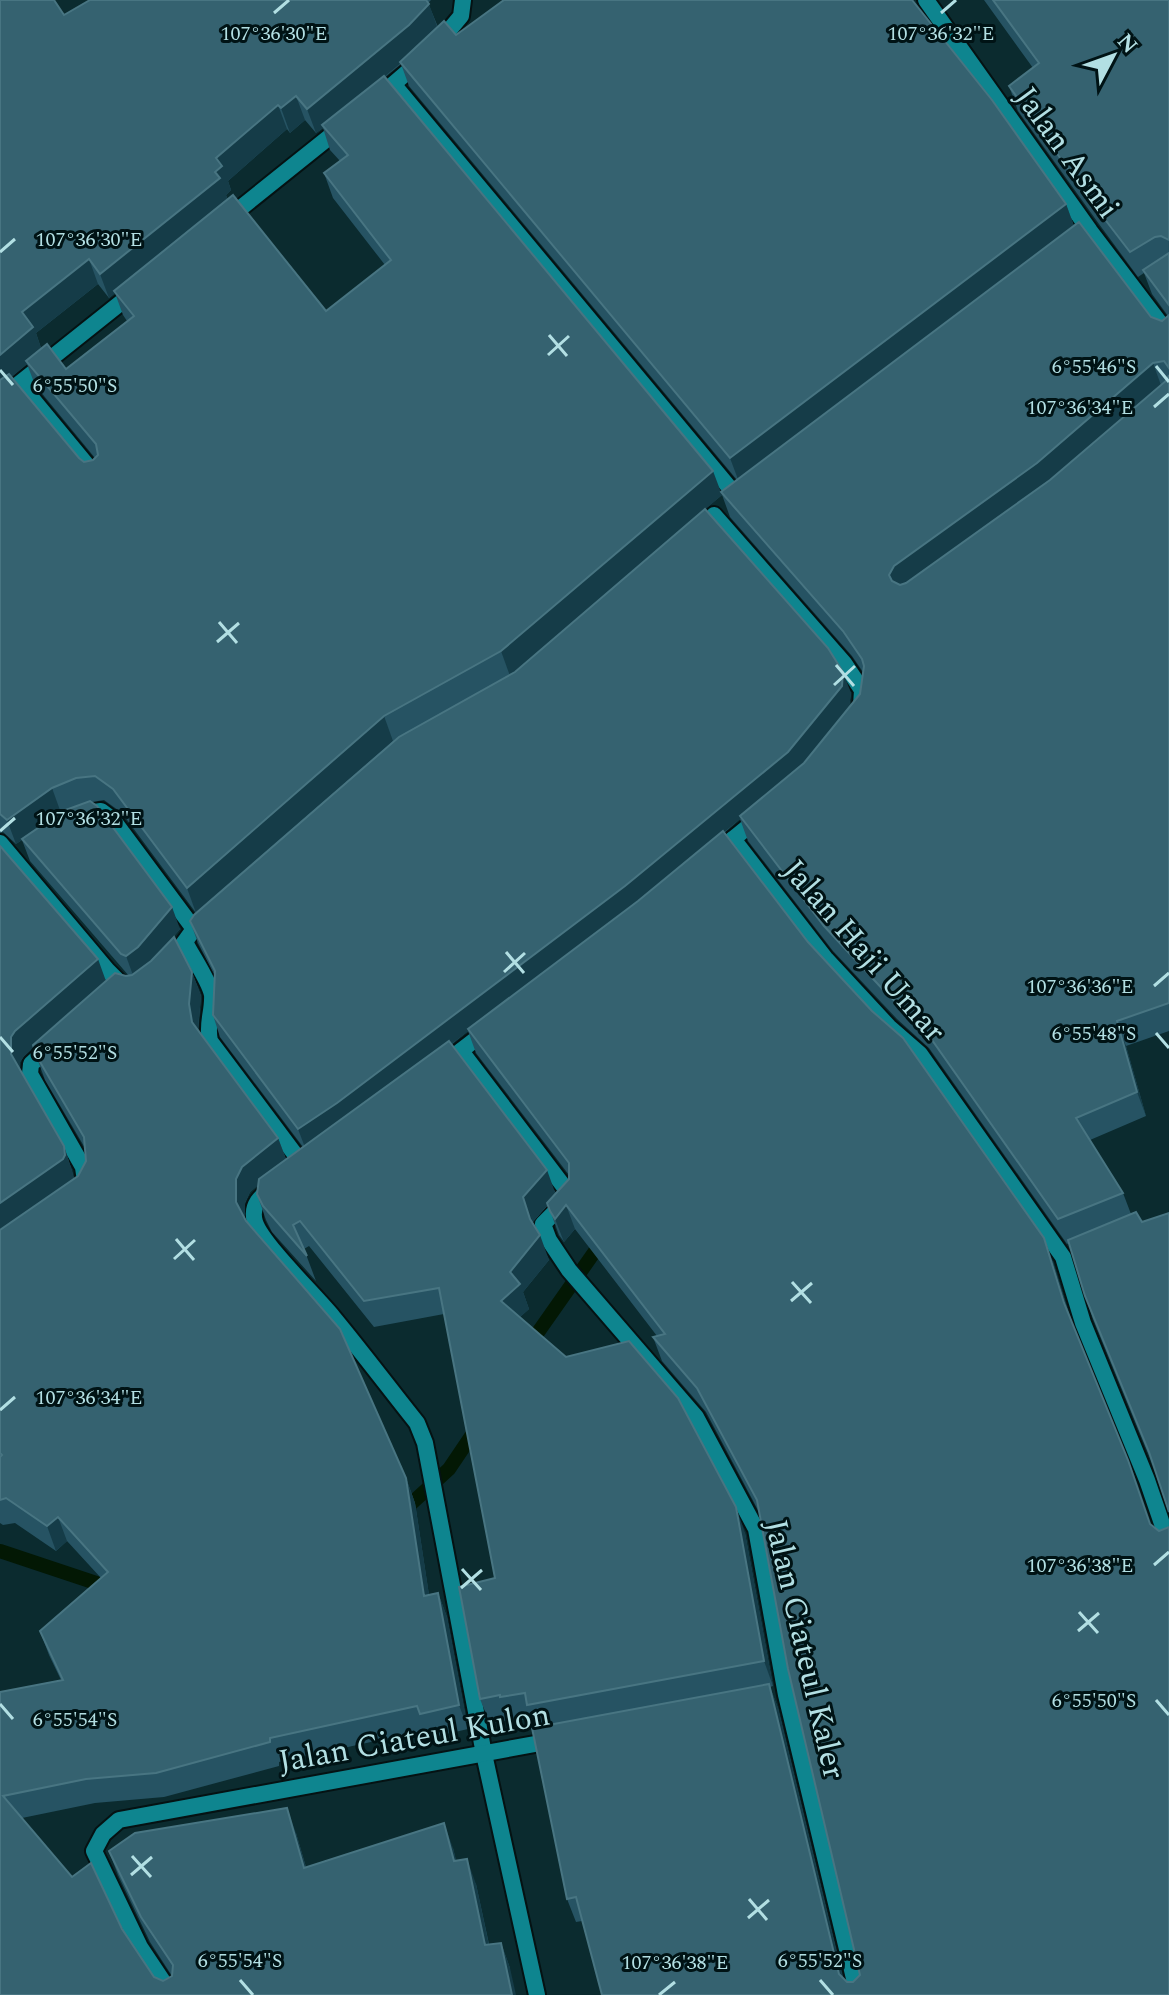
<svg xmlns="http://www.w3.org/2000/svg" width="1169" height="1995" font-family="Spectral,serif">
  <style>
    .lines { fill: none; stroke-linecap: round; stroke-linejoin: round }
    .stream { stroke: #031804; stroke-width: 14 }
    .street-casing { stroke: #051213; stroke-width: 20 }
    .street { stroke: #0e858f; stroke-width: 16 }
    .wall { fill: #265363; fill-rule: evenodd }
    .shaded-wall { fill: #153c48 }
    .building { fill: #356270; stroke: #487582; stroke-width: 2 }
    .ticks { fill: none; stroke: #b2dfe3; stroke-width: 3 }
    .labels { text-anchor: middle; stroke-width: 6; stroke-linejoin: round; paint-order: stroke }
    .street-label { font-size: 32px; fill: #b2dfe3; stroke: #001315 }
    .ticks-label { font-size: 20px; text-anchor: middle; fill: #b2dfe3; stroke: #001315; stroke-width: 6; stroke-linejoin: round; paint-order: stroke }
  </style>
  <rect width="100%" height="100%" fill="#0b2b2f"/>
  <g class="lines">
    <g class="stream">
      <polyline points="527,1348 605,1237"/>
      <polyline points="402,1512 449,1469 478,1426"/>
      <polyline points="0,1551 111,1588"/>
    </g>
    <g class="street-casing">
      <g id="street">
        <polyline points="926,0 1090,231 1169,335"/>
        <polyline points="436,46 461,16 463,0"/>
        <polyline points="394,85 738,498"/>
        <polyline points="376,99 419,62"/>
        <polyline points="227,219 343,126"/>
        <polyline points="20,384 96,476"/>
        <polyline points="0,399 133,293"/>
        <polyline points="714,515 844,663 862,690 861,706"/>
        <polyline points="82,814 101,811 113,820 194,929"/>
        <polyline points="733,839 825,958 889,1027 920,1054 1063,1257 1083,1323 1147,1480 1169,1544"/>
        <polyline points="0,843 107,970 122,985 129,988"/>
        <polyline points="716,853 760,817"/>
        <path d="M185,942C192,956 210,982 212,995C213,1012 206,1023 210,1041L303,1165"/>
        <polyline points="168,965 194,929 209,916"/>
        <polyline points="53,1044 31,1064 30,1074 83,1167 85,1181 82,1188"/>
        <polyline points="461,1051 568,1192 567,1200 543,1224 549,1240 569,1270 696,1417 756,1529 786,1695 858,1995"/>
        <polyline points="441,1066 489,1029"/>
        <path d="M273,1187C261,1196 250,1205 255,1222C262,1244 316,1296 333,1317C362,1352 389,1388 417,1423L425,1443L484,1754L537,1995"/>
        <polyline points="172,1995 140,1947 94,1851 103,1834 119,1820 557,1740"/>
      </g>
    </g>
    <use href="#street" class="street"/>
  </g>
  <path class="wall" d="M0,0L64,15L90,0H431L428,3L438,27L456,35L1066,204L1074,226L1151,317L1162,321L1168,316L1152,294L1144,273L1138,277L1099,224L1018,111L1009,86L1033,68L984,0H1169V1031L1126,1046L1146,1116L1090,1140L1123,1193L1131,1214L1154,1468L1093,1319L1069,1243L1067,1244L929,1048L897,1019L833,951L748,841L740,819L724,833L1053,1262L1070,1317L1169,1995H602L582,1921L576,1922L567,1899L535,1728L532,1718L509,1722V1720L490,1724L480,1699L495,1578L444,1314L374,1327L309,1246L304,1249L316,1281L272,1232L266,1220L257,1194L258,1185L250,1192L245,1203V1220L406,1478L415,1503L429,1595L438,1593L447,1617L468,1729L429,1738L426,1730L279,1762V1766L164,1797L95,1803L22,1818L72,1877L122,1929L154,1977L163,1981L172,1976L150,1942L118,1875L109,1851L296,1833L306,1867L453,1848L456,1861L476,1884L489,1944L501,1943L510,1968L0,1995V1692L61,1680L49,1655L40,1631L101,1578L67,1541L56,1551L15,1523L3,1525L0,1523V846L106,982L129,976L30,861L22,840L16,844L3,832L0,833ZM401,64L409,86L737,480L721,492L730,517L852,656L863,672L860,694L849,707L851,693L705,509L722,495L385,77ZM305,120L316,133L323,128L330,150L340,161L324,173L333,198L385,265L326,311L228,200L226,195L231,190L228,181L287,129L290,133ZM98,284L109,298L115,293L123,315L127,321L66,369L41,348L36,333ZM27,364L35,385L95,458L93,460L84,462L79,458L11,377ZM658,550L515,672L512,674ZM396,739L190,921L198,943L215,976L213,1015L220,1037L303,1147L286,1159L278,1138L198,1031L201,996L192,972L164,948L180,929L92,802L104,800L122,813L196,913ZM468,1031L476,1053L569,1175V1179L556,1193L452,1044ZM33,1047L45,1080L85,1148L86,1161L78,1176L74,1179L72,1171L64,1146L20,1070V1062L24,1056ZM548,1205L559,1235L564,1242L575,1229L657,1336L653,1337L662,1361L706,1412L759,1512L860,1975L853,1982H847L843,1978L778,1708L770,1687L773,1686L745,1533L520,1317L529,1309L523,1292L549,1260L532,1223Z"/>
  <g class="shaded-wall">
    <polygon points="429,4 438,29 418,49 323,127 322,125 323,128 316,133 307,109"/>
    <polygon points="296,96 305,120 290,133 281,108"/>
    <polygon points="278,105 287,129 228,181 231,190 226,195 229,203 114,291 115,293 109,298 100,274 215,172 216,158"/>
    <polygon points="1066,204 1075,229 739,482 730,458"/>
    <polygon points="89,259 98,284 36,333 42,351 26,361 27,364 0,387 0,355 22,312"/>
    <polygon points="1153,363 1162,388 1046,487 898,599 889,575 894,566"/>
    <polygon points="713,471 722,495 510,676 501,651"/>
    <polygon points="843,672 851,693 849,708 796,773 633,907 345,1124 306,1150 298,1129"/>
    <polygon points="384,716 393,741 196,913 187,888"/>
    <polygon points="52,788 61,813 16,844 7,820"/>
    <polygon points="172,907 180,929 146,969 134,978 126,956"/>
    <polygon points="98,959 107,984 24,1056 20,1062 20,1079 11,1054 11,1037 15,1031"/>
    <polygon points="192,972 201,996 198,1028 201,1047 192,1022 189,1004"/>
    <polygon points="1117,1021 1126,1046 1146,1116 1137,1092"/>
    <polygon points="278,1138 287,1162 250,1192 245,1203 245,1227 236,1202 236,1179 242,1167"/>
    <polygon points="64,1146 72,1171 74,1180 0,1234 0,1203"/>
    <polygon points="547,1170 556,1195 532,1223 540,1235 549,1260 523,1292 529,1309 510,1326 501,1301 510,1272 523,1197"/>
    <polygon points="566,1205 575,1229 564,1242 555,1219"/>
    <polygon points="1044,1238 1053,1262 1073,1327 1064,1303"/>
    <polygon points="406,1478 415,1503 433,1621 424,1596"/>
    <polygon points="736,1507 745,1533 773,1686 764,1661"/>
    <polygon points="58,1517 67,1541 56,1551 47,1526"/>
    <polygon points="438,1593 447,1617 468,1729 459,1705"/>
    <polygon points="769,1684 778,1708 847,1995 839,1974"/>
    <polygon points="287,1808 296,1833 313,1892 304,1868"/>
    <polygon points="444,1823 453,1848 463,1885 454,1861"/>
    <polygon points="467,1859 476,1884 494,1969 485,1945"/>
    <polygon points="501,1943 510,1968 516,1995 512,1995"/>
  </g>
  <g class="building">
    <polygon points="0,0 54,0 64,15 90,0 426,0 429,4 409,25 307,109 296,96 281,108 278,105 216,158 222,166 215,172 220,178 100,274 89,259 22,312 33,327 0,355"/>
    <polygon points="504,0 912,0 992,100 1066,204 730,458 400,62 444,21 456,35"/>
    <polygon points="993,0 1169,0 1169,240 1161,236 1155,237 1130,252 1090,200 1009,86 1039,63"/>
    <polygon points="384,76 713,471 501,651 384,716 187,888 113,789 95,776 76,778 52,788 7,820 0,814 0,380 9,374 79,458 84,462 93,460 98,455 96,444 26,361 47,344 66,369 134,316 114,291 233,195 326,311 391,260 324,173 348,155 322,125"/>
    <polygon points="1079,222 1151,317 1162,321 1169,315 1169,368 1164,361 1153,363 1037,463 894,566 889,575 892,581 900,585 906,583 1050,480 1167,380 1169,375 1169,1003 1117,1021 1137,1092 1076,1118 1123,1193 1058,1219 920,1023 888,995 824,926 740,816 804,763 860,694 864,666 862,659 843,631 721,492"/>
    <polygon points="1169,253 1169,305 1143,270"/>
    <polygon points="705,509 828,648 843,672 842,686 788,752 625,886 337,1103 298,1129 213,1015 215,971 190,921 194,915 399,737 515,672"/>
    <polygon points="90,801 97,806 172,907 138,947 126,956 121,954 22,839 63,811"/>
    <polygon points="723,831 808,942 872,1011 903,1038 1044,1238 1064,1303 1128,1460 1150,1524 1159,1531 1169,1527 1169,1995 602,1995 576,1897 567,1899 532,1728 769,1684 839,1974 847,1982 853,1982 860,1975 788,1669 757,1500 697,1388 653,1337 665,1334 566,1205 555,1219 550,1211 547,1203 569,1179 569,1163 468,1029 638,901"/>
    <polygon points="0,846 98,959 15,1031 11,1037 11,1054 64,1146 65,1155 63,1159 0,1203"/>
    <polygon points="174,937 192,972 189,1004 192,1022 278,1138 242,1167 236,1179 236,1202 246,1221 340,1329 406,1478 424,1596 438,1593 459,1705 420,1714 417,1706 270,1738 270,1742 156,1773 86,1779 3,1796 72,1877 91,1863 122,1929 154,1977 163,1981 172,1976 173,1965 141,1917 109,1851 135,1833 287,1808 304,1868 444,1823 454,1861 467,1859 485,1945 501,1943 512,1995 0,1995 0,1692 63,1680 40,1631 108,1572 58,1517 47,1526 6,1498 0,1500 0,1457 2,1455 0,1453 0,1230 78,1176 86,1161 84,1137 36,1055 33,1045 115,973 126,976 132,975 151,961"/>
    <polygon points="449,1041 547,1170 523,1197 530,1219 540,1235 510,1272 520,1284 501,1301 566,1357 629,1341 678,1398 736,1507 764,1661 527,1705 525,1693 500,1697 500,1695 480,1699 459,1587 495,1578 439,1288 364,1301 300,1221 293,1225 307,1256 263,1206 257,1194 259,1179"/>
    <polygon points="1136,1212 1142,1222 1169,1213 1169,1512 1149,1452 1085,1296 1068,1240"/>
  </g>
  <path class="ticks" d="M274,13L289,0M941,13L956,0M0,252L15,239M549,335L567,356M548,355L569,336M1156,366L1169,382M0,370L13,385M1154,407L1169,394M219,622L237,643M217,642L239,623M836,665L854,686M834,685L855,666M0,831L15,818M506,952L524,973M504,972L525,953M1154,986L1169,973M1156,1033L1169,1048M0,1037L13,1052M176,1239L194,1260M174,1259L195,1240M792,1282L811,1303M791,1301L812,1283M0,1410L15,1397M1154,1565L1169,1552M462,1569L481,1590M461,1588L482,1570M1079,1612L1098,1633M1078,1631L1099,1613M1156,1700L1169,1715M0,1704L13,1719M132,1856L151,1877M131,1875L152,1857M749,1899L767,1920M748,1918L769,1900M240,1980L253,1995M820,1980L833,1995M659,1995L675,1982"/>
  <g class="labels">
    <g class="street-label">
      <text transform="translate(1068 152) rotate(54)" y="11">Jalan Asmi</text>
      <text transform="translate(865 950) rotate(49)" y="11">Jalan Haji Umar</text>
      <text transform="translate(806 1649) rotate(77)" y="11">Jalan Ciateul Kaler</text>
      <text transform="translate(414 1737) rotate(-10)" y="11">Jalan Ciateul Kulon</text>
    </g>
  </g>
  <g class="ticks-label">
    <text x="274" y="40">107°36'30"E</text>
    <text x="941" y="40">107°36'32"E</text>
    <text x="89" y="246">107°36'30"E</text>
    <text x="1094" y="373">6°55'46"S</text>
    <text x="75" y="392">6°55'50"S</text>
    <text x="1080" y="414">107°36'34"E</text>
    <text x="89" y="825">107°36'32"E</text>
    <text x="1080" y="993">107°36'36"E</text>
    <text x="1094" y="1040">6°55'48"S</text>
    <text x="75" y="1059">6°55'52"S</text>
    <text x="89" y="1404">107°36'34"E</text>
    <text x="1080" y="1572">107°36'38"E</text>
    <text x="1094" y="1707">6°55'50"S</text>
    <text x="75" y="1726">6°55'54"S</text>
    <text x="240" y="1967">6°55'54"S</text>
    <text x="820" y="1967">6°55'52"S</text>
    <text x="675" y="1969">107°36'38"E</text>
  </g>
  <g transform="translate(1113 56) rotate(49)" stroke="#001315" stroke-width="6" paint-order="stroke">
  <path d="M0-6L14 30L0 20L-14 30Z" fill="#b2dfe3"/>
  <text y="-12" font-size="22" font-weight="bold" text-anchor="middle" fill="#b2dfe3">N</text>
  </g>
</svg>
